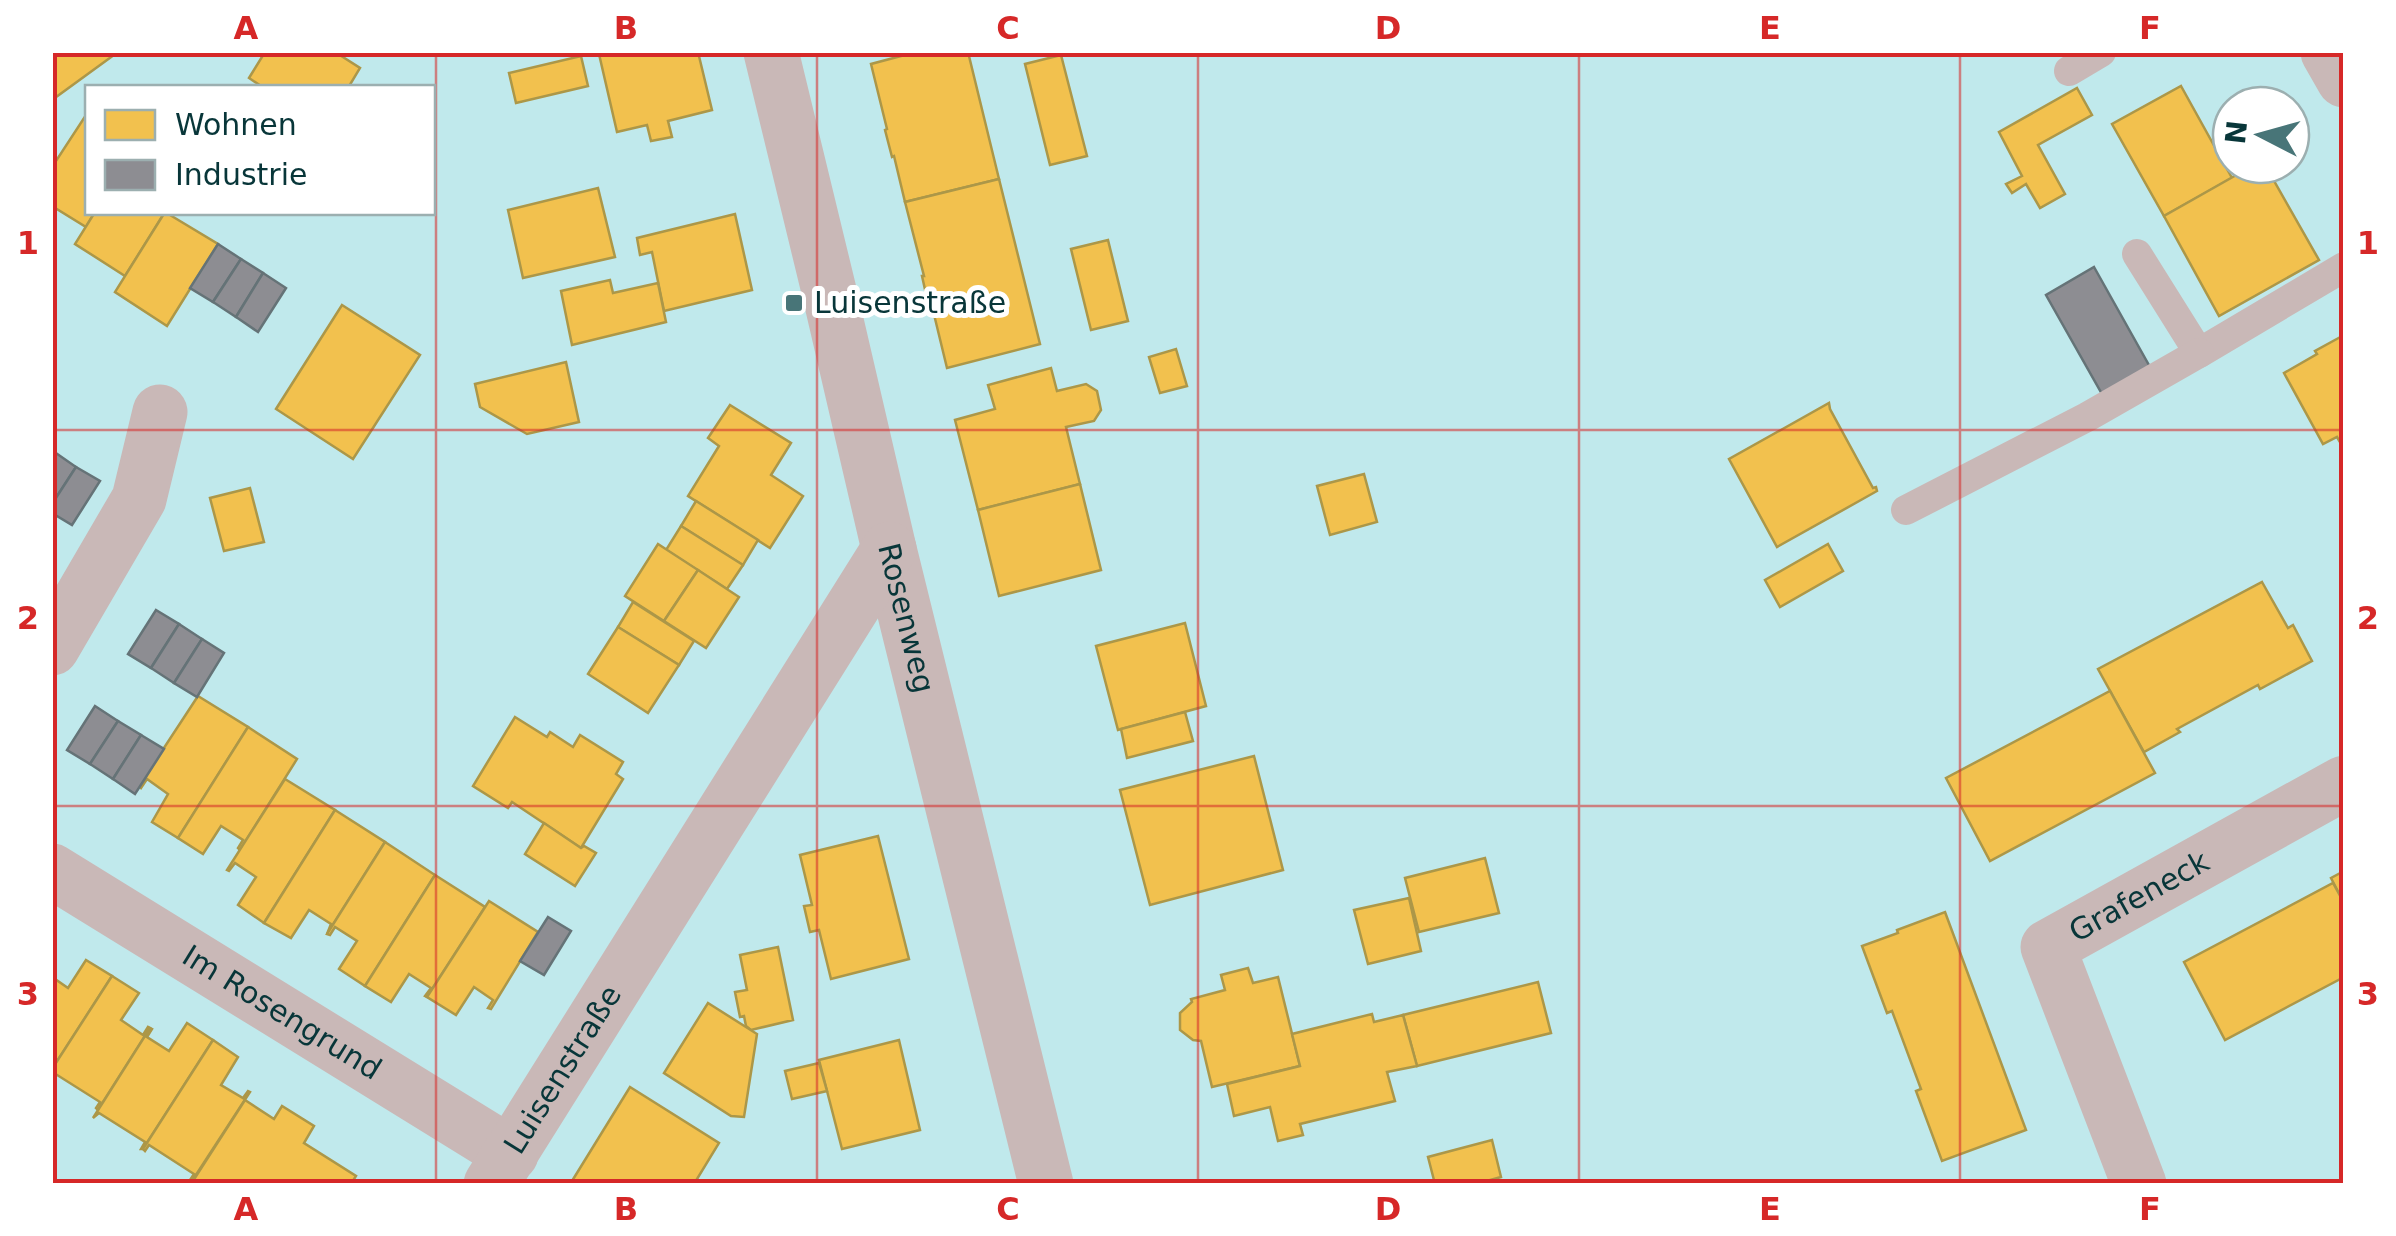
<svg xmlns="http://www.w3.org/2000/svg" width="2396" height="1236" font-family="'DejaVu Sans',sans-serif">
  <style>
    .homes { fill: #f2c14e; stroke: #ac9748; stroke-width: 2.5 }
    .industry { fill: #8d8d92; stroke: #657377; stroke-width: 2.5 }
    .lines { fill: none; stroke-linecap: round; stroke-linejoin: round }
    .service { stroke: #c9b8b7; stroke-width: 30 }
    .minor { stroke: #c9b8b7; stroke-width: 55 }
    .grid { fill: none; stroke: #d62828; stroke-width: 2.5; stroke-opacity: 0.55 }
    .poi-dot { fill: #487578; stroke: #fff; stroke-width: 4 }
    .labels { text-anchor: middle; stroke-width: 10; stroke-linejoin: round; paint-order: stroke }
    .poi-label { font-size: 30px; fill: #083639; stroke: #fff; text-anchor: start }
    .street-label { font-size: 30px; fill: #083639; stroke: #fff }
    .neatline { fill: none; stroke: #d62828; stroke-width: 4 }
    .grid-label { font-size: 32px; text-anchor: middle; font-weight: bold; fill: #d62828 }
  </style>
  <rect width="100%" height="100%" fill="#c0e9ec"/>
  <g class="homes">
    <polygon points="52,52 118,52 52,100"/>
    <polygon points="265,52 335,52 360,68 348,88 264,88 249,78"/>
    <polygon points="604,52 698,52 712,110 668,121 672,137 651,141 647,125 617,132 599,54"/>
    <polygon points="916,52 968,52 999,179 905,202 894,156 892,157 885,130 887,129 871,64"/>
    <polygon points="1061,55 1087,156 1050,165 1025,64"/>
    <polygon points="581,56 588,86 516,103 509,73"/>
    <polygon points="2181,86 2232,178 2164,216 2112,124"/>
    <polygon points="2077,88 2092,115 2038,145 2065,194 2040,208 2026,184 2012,193 2006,184 2022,176 1999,132"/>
    <polygon points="86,115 88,212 95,212 86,227 52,206 52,167"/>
    <polygon points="2254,165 2265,165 2319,260 2219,316 2164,216"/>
    <polygon points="999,179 1040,344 947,368 931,302 928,303 922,276 924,276 905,202"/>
    <polygon points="598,188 615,257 523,278 508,210"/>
    <polygon points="95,212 165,212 125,276 75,244"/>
    <polygon points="165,212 218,244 167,326 115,292"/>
    <polygon points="735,214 752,290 664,311 652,252 640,255 637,238"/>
    <polygon points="1108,240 1128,321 1091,330 1071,249"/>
    <polygon points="610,280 613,293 658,283 666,322 572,345 561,291"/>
    <polygon points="342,305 420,355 353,459 276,409"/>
    <polygon points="2344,335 2344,449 2337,437 2323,444 2284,373 2317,354 2315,351"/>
    <polygon points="1176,349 1187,386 1160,393 1149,357"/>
    <polygon points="566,362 579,422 527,434 480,407 475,384"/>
    <polygon points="1051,368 1057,391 1086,384 1097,391 1101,410 1094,421 1066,427 1080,484 978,510 955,420 995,409 988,385"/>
    <polygon points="1829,403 1830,409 1873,488 1876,487 1877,491 1777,547 1729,459"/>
    <polygon points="730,405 791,443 771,475 803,496 770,548 688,496 719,446 708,438"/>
    <polygon points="1364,474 1377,522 1330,535 1317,486"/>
    <polygon points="1080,484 1101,570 999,596 978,510"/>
    <polygon points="250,488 264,542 224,551 210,498"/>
    <polygon points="696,501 758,540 743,565 681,526"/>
    <polygon points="681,526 743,565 727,589 666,550"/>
    <polygon points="658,544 698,570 664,621 625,596"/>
    <polygon points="1828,544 1843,571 1780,607 1765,580"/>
    <polygon points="698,570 739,597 706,648 664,621"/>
    <polygon points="2262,582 2288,628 2293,625 2312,661 2260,689 2258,685 2177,729 2180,732 2144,752 2098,669"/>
    <polygon points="633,602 694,641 679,665 618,627"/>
    <polygon points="1185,623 1206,706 1118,730 1096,646"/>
    <polygon points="618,627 679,665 648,713 588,674"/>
    <polygon points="2110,691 2155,773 1990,861 1946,778"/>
    <polygon points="198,696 248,727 178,838 152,822 168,794 147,779 141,788 139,786"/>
    <polygon points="1185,712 1193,741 1127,758 1121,729"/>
    <polygon points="515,717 547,737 550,732 573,747 580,735 623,762 616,774 623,779 581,848 512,802 508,808 473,786"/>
    <polygon points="248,727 297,759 240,850 238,848 243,840 221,826 203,854 178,838"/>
    <polygon points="1254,756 1283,870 1150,905 1120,790"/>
    <polygon points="285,779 335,810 264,923 238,905 256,877 235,863 229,871 227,870"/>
    <polygon points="335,810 385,842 327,934 331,924 309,910 291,938 264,923"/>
    <polygon points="544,823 581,848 584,846 596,853 575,886 525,854"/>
    <polygon points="878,836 909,959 831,979 819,930 810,932 804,906 812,905 800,855"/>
    <polygon points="385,842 435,875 365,986 339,969 357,941 335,927 330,935 327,934"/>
    <polygon points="1485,858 1499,913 1419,932 1405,878"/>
    <polygon points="2344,871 2344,903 2331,878"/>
    <polygon points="435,875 485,907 427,997 425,996 431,988 409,974 391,1002 365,986"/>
    <polygon points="2333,883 2344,903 2344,977 2225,1040 2184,962"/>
    <polygon points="1409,898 1421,951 1368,964 1354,910"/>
    <polygon points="489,901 538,932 491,1009 488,1008 493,1000 474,987 456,1015 427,997"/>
    <polygon points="1945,912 2026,1130 1942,1161 1916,1091 1921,1089 1892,1011 1887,1013 1862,946 1898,933 1897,930"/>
    <polygon points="778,947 793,1020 751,1030 746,1026 744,1016 740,1017 735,992 747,990 740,955"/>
    <polygon points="86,960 112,976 52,1069 52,977 68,988"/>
    <polygon points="1248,968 1253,983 1278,977 1300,1066 1212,1087 1201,1041 1193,1040 1180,1030 1180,1013 1192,1002 1191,999 1225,990 1221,975"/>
    <polygon points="112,976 139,993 121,1020 143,1035 148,1027 150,1028 98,1110 96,1108 100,1102 54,1073 52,1075 52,1069"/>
    <polygon points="1538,982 1551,1033 1417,1066 1403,1015"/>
    <polygon points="708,1003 757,1034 744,1117 731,1116 664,1073"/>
    <polygon points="1372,1014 1374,1022 1403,1015 1417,1066 1387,1072 1395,1101 1300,1124 1303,1135 1278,1141 1270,1107 1234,1116 1227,1084 1300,1066 1292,1034"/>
    <polygon points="187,1023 213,1040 143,1149 141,1149 145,1142 99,1113 93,1118 150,1028 152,1029 147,1037 169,1051"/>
    <polygon points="213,1040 238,1057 221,1085 243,1098 248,1091 250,1092 192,1181 190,1180 194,1174 149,1145 145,1151 143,1149"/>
    <polygon points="899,1040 920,1130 842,1149 819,1060"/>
    <polygon points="819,1063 827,1091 792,1099 785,1071"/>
    <polygon points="630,1087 719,1143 694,1184 576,1184 572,1181"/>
    <polygon points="245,1100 274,1119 282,1106 314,1126 304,1143 356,1176 351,1184 191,1184"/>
    <polygon points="1492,1140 1501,1177 1476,1184 1435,1184 1428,1157"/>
  </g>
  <g class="industry">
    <polygon points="218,244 241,259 213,302 190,288"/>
    <polygon points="241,259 263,273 236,317 213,302"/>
    <polygon points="2094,267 2150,367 2102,394 2046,295"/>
    <polygon points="263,273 286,288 258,332 236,317"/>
    <polygon points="53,451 76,467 52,504 52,451"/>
    <polygon points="76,467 100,481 72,525 52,513 52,504"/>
    <polygon points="156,610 179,624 151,668 128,654"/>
    <polygon points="179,624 202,639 174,683 151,668"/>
    <polygon points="202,639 224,653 197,697 174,683"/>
    <polygon points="95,706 118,721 90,764 67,750"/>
    <polygon points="118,721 141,735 113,779 90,764"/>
    <polygon points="141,735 164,749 135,794 113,779"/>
    <polygon points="548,917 571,931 544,975 520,961"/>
  </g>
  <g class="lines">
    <g class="service">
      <polyline points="2069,71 2101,52"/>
      <polyline points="2137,254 2199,353 2344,267"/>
      <polyline points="1906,510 2087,417 2199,353"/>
    </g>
    <g class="minor">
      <path id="s1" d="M771,52L830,295L889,549L1046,1184"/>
      <polyline points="2328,52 2344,80"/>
      <polyline points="52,648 139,499 160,412"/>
      <path id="s2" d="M52,871L511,1154"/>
      <path id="s3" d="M491,1184L889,549"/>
      <path id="s4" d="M2139,1184L2048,947L2344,783"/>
    </g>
  </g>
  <path class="grid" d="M436,52V1184M817,52V1184M1198,52V1184M1579,52V1184M1960,52V1184M52,430H2344M52,806H2344"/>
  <rect class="poi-dot" x="784" y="293" width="20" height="20" rx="5"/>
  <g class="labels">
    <g class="poi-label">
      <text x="814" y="313">Luisenstraße</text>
    </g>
    <g class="street-label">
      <text dy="10" stroke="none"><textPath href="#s1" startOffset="582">Rosenweg</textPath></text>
      <text dy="10" stroke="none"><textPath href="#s4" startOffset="358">Grafeneck</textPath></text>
      <text dy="10" stroke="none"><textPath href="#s2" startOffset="270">Im Rosengrund</textPath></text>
      <text dy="10" stroke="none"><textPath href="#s3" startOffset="135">Luisenstraße</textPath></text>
    </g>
  </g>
  <rect width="2396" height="1236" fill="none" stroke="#ffffff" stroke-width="110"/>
  <rect x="85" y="85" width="350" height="130" fill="#ffffff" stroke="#9cafb0" stroke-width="2.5"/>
  <rect x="105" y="110" width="50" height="30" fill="#f2c14e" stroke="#9cafb0" stroke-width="2.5"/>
  <text x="175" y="135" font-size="30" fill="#083639">Wohnen</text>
  <rect x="105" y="160" width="50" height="30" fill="#8d8d92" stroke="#9cafb0" stroke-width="2.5"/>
  <text x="175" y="185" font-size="30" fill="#083639">Industrie</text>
  <g transform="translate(2261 135) rotate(276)"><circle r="48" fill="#ffffff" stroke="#9cafb0" stroke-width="2.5"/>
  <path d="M0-8L18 38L0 25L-18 38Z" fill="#487578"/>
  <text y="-15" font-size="28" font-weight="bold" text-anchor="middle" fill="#083639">N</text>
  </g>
  <rect x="55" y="55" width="2286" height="1126" class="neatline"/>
  <g class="grid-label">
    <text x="246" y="39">A</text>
    <text x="626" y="39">B</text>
    <text x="1008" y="39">C</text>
    <text x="1388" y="39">D</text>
    <text x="1770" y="39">E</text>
    <text x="2150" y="39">F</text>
    <text x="28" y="254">1</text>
    <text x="2368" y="254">1</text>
    <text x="28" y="629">2</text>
    <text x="2368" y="629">2</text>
    <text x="28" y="1005">3</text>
    <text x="2368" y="1005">3</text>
    <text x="246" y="1220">A</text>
    <text x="626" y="1220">B</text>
    <text x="1008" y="1220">C</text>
    <text x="1388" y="1220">D</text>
    <text x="1770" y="1220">E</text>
    <text x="2150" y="1220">F</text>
  </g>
</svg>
